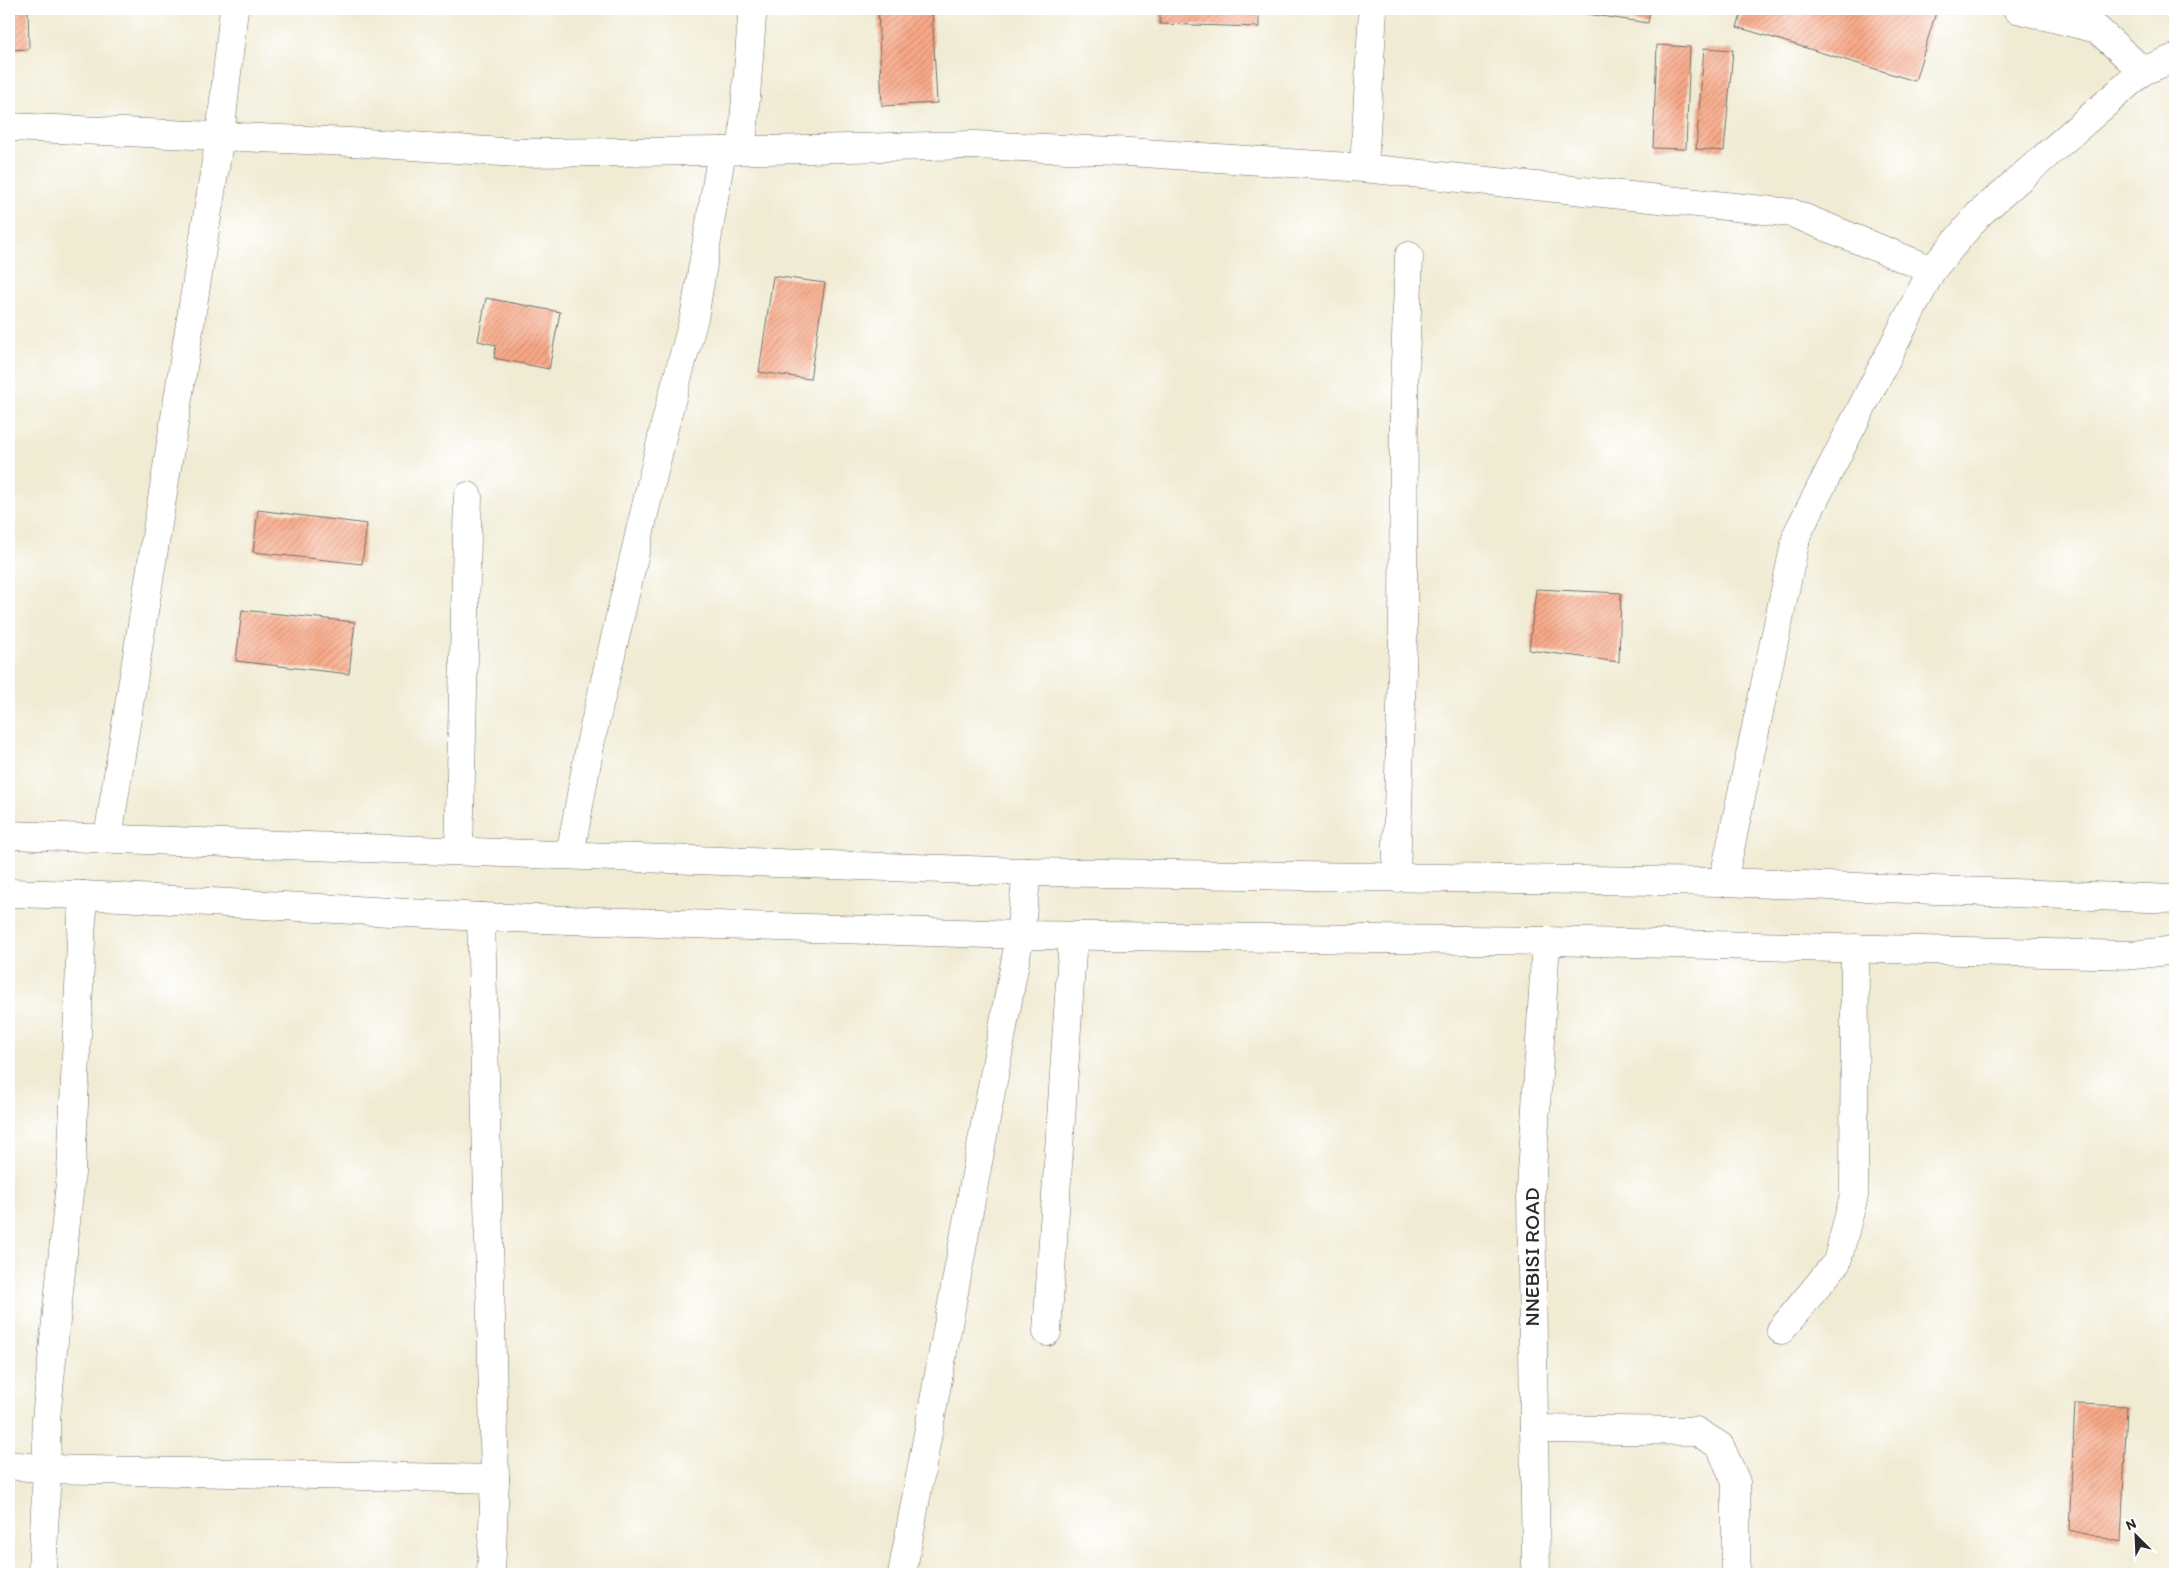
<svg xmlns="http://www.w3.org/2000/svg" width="2184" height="1583" font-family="Itim,sans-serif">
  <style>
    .building { fill: url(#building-hatch) }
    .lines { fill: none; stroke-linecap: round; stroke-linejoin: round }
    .minor-casing { stroke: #706e66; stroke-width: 29 }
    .minor { stroke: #fff; stroke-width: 28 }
    .labels { text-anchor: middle; stroke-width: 4; stroke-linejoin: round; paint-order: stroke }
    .street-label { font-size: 21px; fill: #2b2b2b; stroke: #fff }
  </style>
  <defs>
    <pattern id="building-hatch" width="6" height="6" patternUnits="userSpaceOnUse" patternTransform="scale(1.25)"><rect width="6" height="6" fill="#f9a988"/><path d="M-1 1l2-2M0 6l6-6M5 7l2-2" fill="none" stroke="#ca8a6f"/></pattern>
  </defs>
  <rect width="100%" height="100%" fill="#fff"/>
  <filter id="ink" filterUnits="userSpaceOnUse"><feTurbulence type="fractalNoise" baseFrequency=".02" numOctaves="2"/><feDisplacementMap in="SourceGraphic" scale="10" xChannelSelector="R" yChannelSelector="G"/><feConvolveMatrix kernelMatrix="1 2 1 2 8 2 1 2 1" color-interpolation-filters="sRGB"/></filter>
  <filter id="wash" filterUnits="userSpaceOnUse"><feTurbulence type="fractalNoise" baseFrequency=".0096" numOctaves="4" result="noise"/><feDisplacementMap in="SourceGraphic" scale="20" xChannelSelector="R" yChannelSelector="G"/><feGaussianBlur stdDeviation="1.12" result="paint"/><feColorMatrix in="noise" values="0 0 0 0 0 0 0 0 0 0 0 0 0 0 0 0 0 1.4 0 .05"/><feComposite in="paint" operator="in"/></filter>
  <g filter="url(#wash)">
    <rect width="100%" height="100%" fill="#f0ebd3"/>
    <g id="blocks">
      <g class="building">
        <polygon points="9,9 28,9 29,49 9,50"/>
        <polygon points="898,9 932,9 937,103 882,106 878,10"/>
        <polygon points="1160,9 1259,9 1259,27 1160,24"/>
        <polygon points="1582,9 1650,9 1648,23 1581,13"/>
        <polygon points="1743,9 1937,9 1915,81 1737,27"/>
        <polygon points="1657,45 1690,47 1686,149 1653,148"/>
        <polygon points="1704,48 1733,50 1724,151 1696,149"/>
        <polygon points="773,276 825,283 810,379 759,372"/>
        <polygon points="486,298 560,312 549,369 494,358 496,345 478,341"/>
        <polygon points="258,510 367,524 362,564 253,552"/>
        <polygon points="1536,589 1621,593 1619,662 1529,650"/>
        <polygon points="242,610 355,622 349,674 236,661"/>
        <polygon points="2075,1404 2127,1406 2121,1542 2069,1530"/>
      </g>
    </g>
  </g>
  <g filter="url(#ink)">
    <use href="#blocks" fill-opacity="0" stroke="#706e66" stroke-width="1"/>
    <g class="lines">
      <g class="minor-casing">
        <g id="minor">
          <polyline points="2017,9 2097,29 2143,71"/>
          <polyline points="9,127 351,142 518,153 722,151 974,145 1115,151 1364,168 1792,213 1932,270"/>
          <polyline points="742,150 752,17 751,9"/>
          <polyline points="1364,168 1373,9"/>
          <polyline points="9,835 1027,872 1723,882 2175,899"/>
          <polyline points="108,837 220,136 234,9"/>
          <polyline points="459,851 468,496"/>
          <polyline points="570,855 591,740 667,416 694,318 722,151"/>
          <polyline points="1396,878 1403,638 1404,391 1409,256"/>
          <polyline points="1723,882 1797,534 1932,270 1978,215 2143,71 2175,58"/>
          <polyline points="9,893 83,895 481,917 1020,935 1546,941 2134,955 2175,950"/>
          <polyline points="481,917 495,1479 491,1574"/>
          <polyline points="1781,1330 1837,1262 1854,1196 1855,948"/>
          <polyline points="1047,1332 1073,936"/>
          <polyline points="1534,1429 1696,1431 1720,1446 1736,1482 1736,1574"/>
          <polyline points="9,1465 47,1469 46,1419 71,1173 83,895"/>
          <polyline points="42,1574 47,1469 495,1479"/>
          <polyline points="902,1574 1020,935 1027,872"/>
          <polyline points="1536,1574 1531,1190 1546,941"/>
        </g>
      </g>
      <use href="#minor" class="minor"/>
    </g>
  </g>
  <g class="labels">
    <g class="street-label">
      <text transform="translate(1532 1257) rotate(-90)" y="7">NNEBISI ROAD</text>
    </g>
  </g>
  <rect width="2184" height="1583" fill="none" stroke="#fff" stroke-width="30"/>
  <g transform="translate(2136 1536) rotate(336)" stroke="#ffffff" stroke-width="4" paint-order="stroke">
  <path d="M0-4L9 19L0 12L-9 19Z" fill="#2b2b2b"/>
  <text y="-8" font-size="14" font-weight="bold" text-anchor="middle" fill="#2b2b2b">N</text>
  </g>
</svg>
